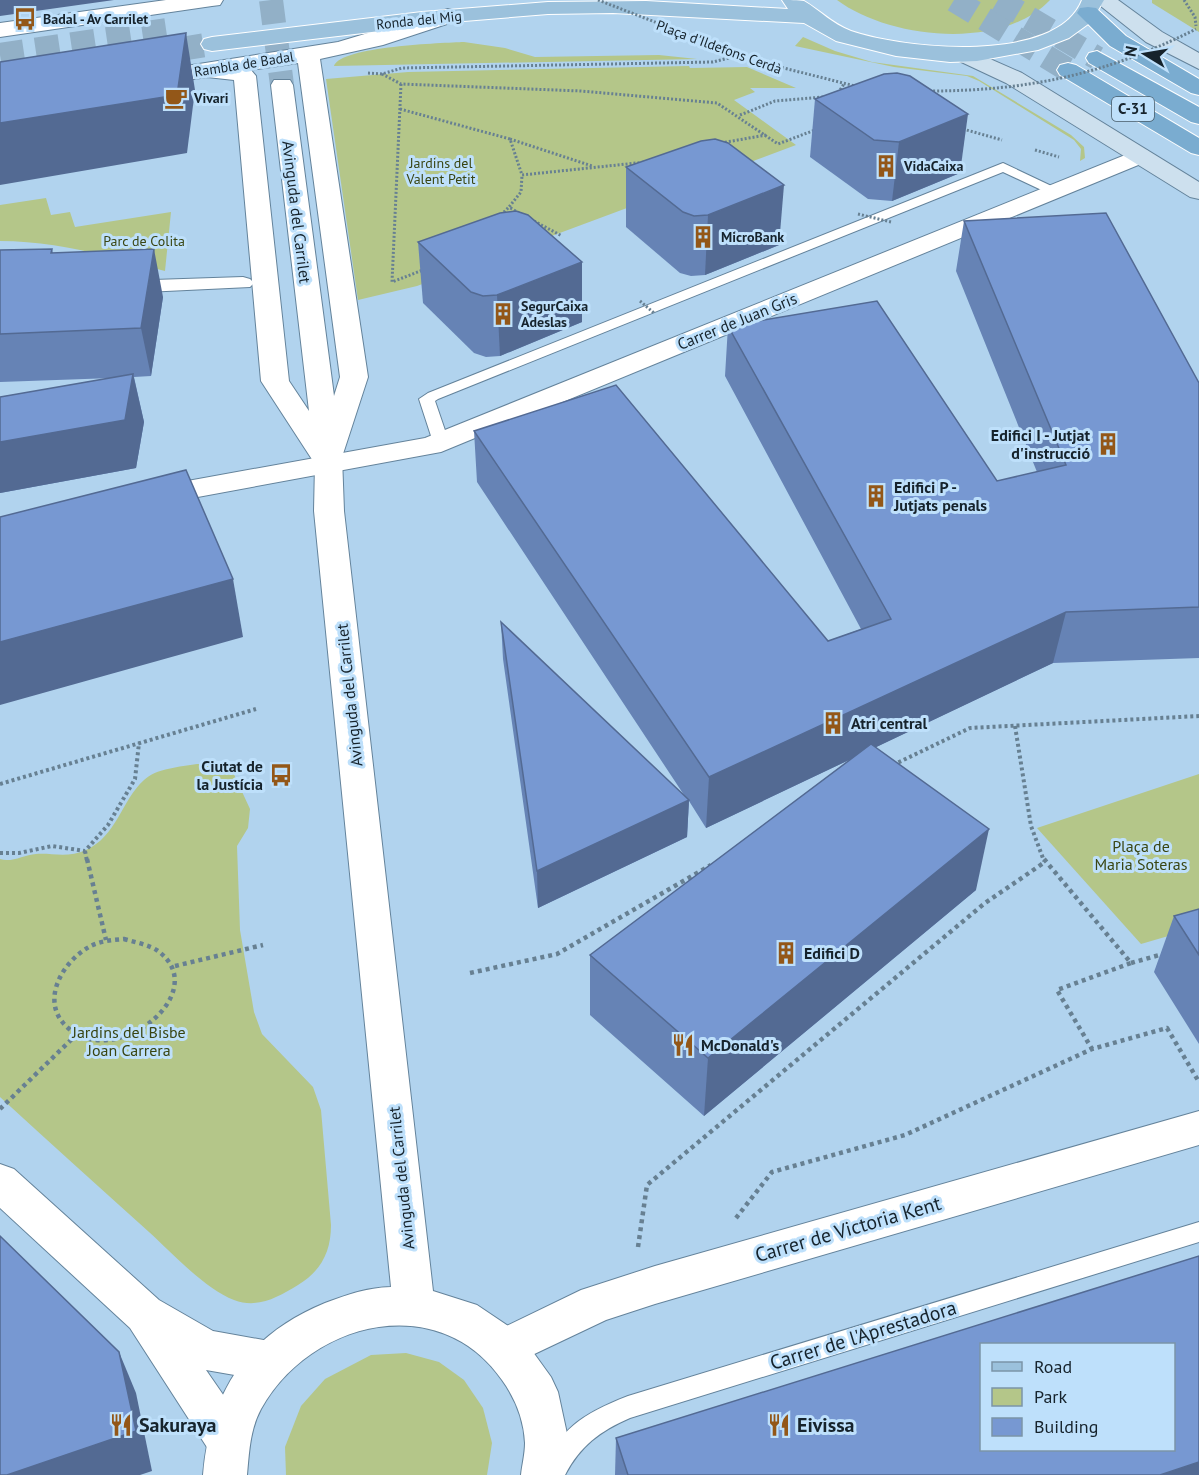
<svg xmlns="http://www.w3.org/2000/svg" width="1199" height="1475" font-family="'PT Sans',sans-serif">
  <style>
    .green { fill: #b4c689 }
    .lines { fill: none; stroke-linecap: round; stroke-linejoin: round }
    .tertiary-tunnel { stroke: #92b0c7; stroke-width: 24; stroke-dasharray: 24 12; stroke-linecap: butt }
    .primary-tunnel { stroke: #92b0c7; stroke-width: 24; stroke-dasharray: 24 12; stroke-linecap: butt }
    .trunk-tunnel { stroke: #92b0c7; stroke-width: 24; stroke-dasharray: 24 12; stroke-linecap: butt }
    .service-casing { stroke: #64839b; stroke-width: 2 }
    .pedestrian-casing { stroke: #64839b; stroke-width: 2 }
    .minor-casing { stroke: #64839b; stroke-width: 2 }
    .tertiary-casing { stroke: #64839b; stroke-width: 2 }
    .secondary-casing { stroke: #64839b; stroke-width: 2 }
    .primary-casing { stroke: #fff; stroke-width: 2 }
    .trunk-casing { stroke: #fff; stroke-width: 2 }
    .path-far2 { stroke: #678092; stroke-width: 3; stroke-dasharray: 2 2; stroke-linecap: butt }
    .path-far1 { stroke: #678092; stroke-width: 4; stroke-dasharray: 3 3; stroke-linecap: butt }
    .path { stroke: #678092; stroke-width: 4.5; stroke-dasharray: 4 4; stroke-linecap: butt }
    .service { fill: #fff; fill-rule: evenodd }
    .pedestrian { fill: #fff; fill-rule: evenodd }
    .minor { fill: #fff; fill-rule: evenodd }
    .tertiary { fill: #fff; fill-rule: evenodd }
    .secondary { fill: #cde0ee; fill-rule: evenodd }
    .primary { fill: #9bc1dc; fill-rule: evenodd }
    .trunk { fill: #7aacd0; fill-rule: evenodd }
    .path-bridge { stroke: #678092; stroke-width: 3; stroke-dasharray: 2 2; stroke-linecap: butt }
    .wall { fill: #6683b5 }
    .shaded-wall { fill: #536a93 }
    .building { fill: #7798d2; stroke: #536a93; stroke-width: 1.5; fill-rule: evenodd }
    .labels { text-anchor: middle; stroke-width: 6; stroke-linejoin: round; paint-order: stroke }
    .far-poi-label { font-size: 14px; font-weight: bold; fill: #16232c; stroke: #bee0fb; text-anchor: start }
    .far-street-label { font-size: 14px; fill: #16232c; stroke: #bee0fb }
    .far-park-label { font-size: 14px; fill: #394512; stroke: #bee0fb }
    .shield { fill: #bee0fb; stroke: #485c6a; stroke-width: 1.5 }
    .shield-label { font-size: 15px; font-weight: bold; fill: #16232c }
    .street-label { font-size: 16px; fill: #16232c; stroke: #bee0fb }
    .poi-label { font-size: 16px; font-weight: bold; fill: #16232c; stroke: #bee0fb; text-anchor: start }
    .park-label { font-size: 16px; fill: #394512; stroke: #bee0fb }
    .near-street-label { font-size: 20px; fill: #16232c; stroke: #bee0fb }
    .near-poi-label { font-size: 20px; font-weight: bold; fill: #16232c; stroke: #bee0fb; text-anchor: start }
  </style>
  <rect width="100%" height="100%" fill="#b1d3ee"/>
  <g class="green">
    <path d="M837,0H1050C1002,51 889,39 837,0Z"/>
    <polygon points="1152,0 1199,0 1199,32 1152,3"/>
    <polygon points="803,37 835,51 872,62 973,76 1071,135 1084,147 1085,158 1080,161 1081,149 1074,140 979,81 967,76 894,67 795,46"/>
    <path d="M464,42L505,48L535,57L659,55L697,59L334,66C341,46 443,43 464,42Z"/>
    <polygon points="689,66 690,68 747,67 796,88 750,88 755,92 734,100 796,145 417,286 358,300 326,79 408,72"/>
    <path d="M46,198L51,215L70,212L75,227L171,212L165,271C110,257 57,241 0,241V205Z"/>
    <path d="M197,764L218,765L232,770L250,809L248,828L237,846L240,930L254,1012L262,1034L313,1087L321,1110L331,1225C331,1252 321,1271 298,1285C278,1297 258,1309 234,1300C205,1289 172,1253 149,1232C99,1187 49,1142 0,1097V859C11,863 24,855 36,854C53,853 69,858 86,850C117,836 121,801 144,780C157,768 180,767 197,764Z"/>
    <polygon points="1199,774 1199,927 1141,944 1037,828"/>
    <polygon points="406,1353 439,1362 464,1380 483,1408 492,1443 487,1475 286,1475 285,1447 301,1406 325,1379 371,1355"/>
  </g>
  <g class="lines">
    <polyline class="tertiary-tunnel" points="271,0 282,85"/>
    <g class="primary-tunnel">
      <polyline points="0,55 174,29"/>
      <polyline points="144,55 212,44"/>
    </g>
    <g class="trunk-tunnel">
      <polyline points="954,0 1068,70"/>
      <polyline points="998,0 1097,58"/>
    </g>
    <g class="service-casing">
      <g id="service">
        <polygon points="1003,163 1062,191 1060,194 1050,194 1003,172 438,399 435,401 449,442 441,447 433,442 419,399 428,393"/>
        <path d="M1199,1222V1242L630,1418C600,1431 580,1446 565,1475H540C559,1429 582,1414 628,1396Z"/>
      </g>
    </g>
    <g class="pedestrian-casing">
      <polygon id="pedestrian" points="243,277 250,279 254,283 250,287 124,293 116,292 113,287 116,282 124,281"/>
    </g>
    <g class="minor-casing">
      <g id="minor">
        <polygon points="1140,149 1148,151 1152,156 1148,161 441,452 149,506 139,504 134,497 139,490 149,488 425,438"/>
        <polygon points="1199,1111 1199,1145 655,1304 606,1320 505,1368 490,1362 484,1348 490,1334 581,1290 655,1266"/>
        <polygon points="0,1164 14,1169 159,1300 213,1331 269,1341 284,1347 290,1361 284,1375 269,1381 206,1370 244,1425 250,1440 244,1455 228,1461 212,1455 130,1328 0,1208"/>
      </g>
    </g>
    <g class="tertiary-casing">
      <g id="tertiary">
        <polygon points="166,0 223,0 220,5 212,6 0,37 0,23"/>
        <path d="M448,9L456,11L459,16L456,21L383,45L320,59L368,377L342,457L344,511L433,1291L477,1305L520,1334L551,1377L558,1392L569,1443L565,1475H521C522,1465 525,1454 525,1443C524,1420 515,1398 502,1380C439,1289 310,1321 261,1409C250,1429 249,1453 247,1475H203C210,1392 247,1335 325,1303C350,1294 365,1288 391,1287L314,511L315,464L261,381L234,80L207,77L148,86L140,84L137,79L140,74L148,72L338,42ZM298,63L340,377L334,396L293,85L290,80H274L271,85L309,411L289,381L256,76L251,70Z"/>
      </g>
    </g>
    <g class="secondary-casing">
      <g id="secondary">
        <polygon points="1093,0 1118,0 1162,32 1199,53 1199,69 1146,42"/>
        <polygon points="965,48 1022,73 1199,182 1199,199 1190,197 1006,83 957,60 954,55 957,50"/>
      </g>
    </g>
    <g class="primary-casing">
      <path id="primary" d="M782,0C788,0 799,0 804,1C821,11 832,24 851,31C903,49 1057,65 1082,0H1104L1091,22L1069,38L1038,50L977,61L950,62L896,56L836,41L804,23L613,13L548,14L464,21L212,51L204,49L201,44L204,39L212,37L422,12L548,2L646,1L788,9Z"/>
    </g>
    <g class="trunk-casing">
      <g id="trunk">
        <polygon points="1088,7 1096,8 1126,36 1199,79 1199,95 1191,93 1110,46 1077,13 1080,8"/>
        <polygon points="1097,51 1199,107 1199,124 1191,122 1089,63 1086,58 1089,53"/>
        <polygon points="1068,63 1076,65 1199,138 1199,155 1191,153 1060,75 1057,70 1060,65"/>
      </g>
    </g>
    <g class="path-far2">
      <polyline points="1184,0 1195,17 1196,26"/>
      <polyline points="368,73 382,74 402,68 713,62 736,56"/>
      <polyline points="382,74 401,84 581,91 717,103 778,144 815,130"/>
      <polyline points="401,84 392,282 423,270"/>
      <polyline points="838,93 844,84"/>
      <polyline points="400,109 510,139 522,175"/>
      <polyline points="740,115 775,101 823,97"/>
      <polyline points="963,129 1002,140"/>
      <polyline points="510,139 592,166"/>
      <polyline points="721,143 766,135"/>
      <polyline points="1035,150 1059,157"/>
      <polyline points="519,213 509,207 521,192 522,175 646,162"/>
      <polyline points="501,215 509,207"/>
      <polyline points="534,221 562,236"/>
    </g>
    <g class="path-far1">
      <polyline points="1015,726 1031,826 1044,861"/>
      <polyline points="893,765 970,728 1199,716"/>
      <polyline points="0,784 256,709"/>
      <polyline points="85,851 87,861"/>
      <polyline points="0,853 19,853 52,846 85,851 108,825 135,779 139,743"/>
    </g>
    <g class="path">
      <polyline points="87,859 106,940"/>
      <polyline points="1044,859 1131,963 1057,990 1092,1049"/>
      <path d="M124,939C134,942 150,945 158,951C215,993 112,1073 66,1026C40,1001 62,962 89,947C99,941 112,940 124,939Z"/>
      <polyline points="1131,963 1163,954"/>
      <polyline points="175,966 263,945"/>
      <polyline points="470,973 557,954 711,865"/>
      <polyline points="0,1109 76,1035"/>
      <polyline points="736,1218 772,1172 905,1135 1092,1049 1167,1028 1199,1082"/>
      <polyline points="638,1247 647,1185 985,903 1045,862"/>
    </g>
    <use href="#service" class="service"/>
    <use href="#pedestrian" class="pedestrian"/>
    <use href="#minor" class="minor"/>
    <use href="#tertiary" class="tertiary"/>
    <use href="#secondary" class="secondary"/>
    <use href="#primary" class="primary"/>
    <use href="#trunk" class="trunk"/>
    <g class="path-bridge">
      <polyline points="598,0 756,61 855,86"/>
      <path d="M929,91C1028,91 1107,74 1196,29"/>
      <polyline points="858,214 891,222"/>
      <polyline points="640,301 654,313"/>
    </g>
  </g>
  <g class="wall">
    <polygon points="815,99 960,173 892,201 868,199 810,157"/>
    <polygon points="626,167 779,245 705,275 691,276 680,273 626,227"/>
    <polygon points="964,221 1199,383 1199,658 1053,663 876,747 976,890 704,1116 590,1015 590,955 851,759 706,828 689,801 687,837 538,908 503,659 501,622 686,798 477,482 474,431 828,641 861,629 725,376 728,326 997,481 1037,472 956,271"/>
    <polygon points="418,242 582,322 500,356 486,357 474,353 423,303"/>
    <polygon points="52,249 53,253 163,297 151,376 134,377 144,422 136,468 0,493 0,397 113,378 0,382 0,250"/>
    <polygon points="1199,909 1199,1044 1154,972 1174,916"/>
    <polygon points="616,1438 1199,1475 615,1475"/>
  </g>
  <g class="shaded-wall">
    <polygon points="0,0 114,0 0,16"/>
    <polygon points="186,33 195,90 187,153 0,185 0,123"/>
    <polygon points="968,114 960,173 892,201 899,142"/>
    <polygon points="784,185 779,245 705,275 708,215"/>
    <polygon points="154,249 163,297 151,376 141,328"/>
    <polygon points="582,262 582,322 500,356 497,295"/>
    <polygon points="133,374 144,422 136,468 0,493 0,442"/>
    <polygon points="233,579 243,637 0,705 0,629"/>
    <polygon points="1066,612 1053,663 706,828 709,777"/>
    <polygon points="689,800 687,837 538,908 537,871"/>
    <polygon points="989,829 976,890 704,1116 708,1058"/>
    <polygon points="119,1352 136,1393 152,1471 140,1475 7,1475"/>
    <polygon points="1199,1462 1199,1475 1160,1475"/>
  </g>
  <g class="building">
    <polygon points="186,33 177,95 0,123 0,62"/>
    <polygon points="897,73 910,76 968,114 899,142 874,140 815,99 884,74"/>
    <polygon points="715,139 728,143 784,185 708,215 694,216 683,212 626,167 701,141"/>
    <polygon points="516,211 528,215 582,262 497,295 483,296 471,292 418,242 500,213"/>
    <polygon points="1106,213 1199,383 1199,607 1066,612 709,777 474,431 616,385 828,641 891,619 728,326 877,301 997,481 1066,465 964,221"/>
    <polygon points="52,249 51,253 154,249 141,328 0,334 0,250"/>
    <polygon points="133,374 125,420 0,442 0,397"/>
    <polygon points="186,470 233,579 0,642 0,517"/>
    <polygon points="501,622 689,800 537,871"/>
    <polygon points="871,744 989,829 708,1058 590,955"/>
    <polygon points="1199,909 1199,955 1174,916"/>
    <polygon points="0,1236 119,1352 136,1431 7,1475 0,1475"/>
    <path d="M1199,1256V1462L1160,1475H628L616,1438ZM981,1344H1173V1449H981Z"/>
  </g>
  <defs>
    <g id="bus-bare" transform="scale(1.8)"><path d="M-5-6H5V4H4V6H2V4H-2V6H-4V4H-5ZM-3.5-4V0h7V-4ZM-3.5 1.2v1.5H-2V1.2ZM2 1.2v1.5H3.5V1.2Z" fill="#935718" stroke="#bee0fb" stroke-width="2.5" paint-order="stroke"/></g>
    <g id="cafe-bare" transform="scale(1.8)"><path d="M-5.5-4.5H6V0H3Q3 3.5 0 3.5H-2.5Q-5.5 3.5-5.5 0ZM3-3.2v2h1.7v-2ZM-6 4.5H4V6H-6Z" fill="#935718" stroke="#bee0fb" stroke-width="2.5" paint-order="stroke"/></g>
    <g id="building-bare" transform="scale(1.8)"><path d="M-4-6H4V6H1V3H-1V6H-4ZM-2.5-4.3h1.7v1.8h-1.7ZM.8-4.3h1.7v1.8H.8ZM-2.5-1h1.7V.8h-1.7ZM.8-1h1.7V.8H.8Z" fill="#935718" stroke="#bee0fb" stroke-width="2.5" paint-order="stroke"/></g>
    <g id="restaurant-bare" transform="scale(1.8)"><path d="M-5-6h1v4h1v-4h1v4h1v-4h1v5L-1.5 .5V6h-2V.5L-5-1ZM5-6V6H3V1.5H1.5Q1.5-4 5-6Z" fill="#935718" stroke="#bee0fb" stroke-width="2.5" paint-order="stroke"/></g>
  </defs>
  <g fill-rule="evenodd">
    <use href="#bus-bare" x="25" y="19"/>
    <use href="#cafe-bare" x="176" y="98"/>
    <use href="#building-bare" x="886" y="166"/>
    <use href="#building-bare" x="703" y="237"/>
    <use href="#building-bare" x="503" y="314"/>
    <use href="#building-bare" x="1108" y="444"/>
    <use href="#building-bare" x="876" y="496"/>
    <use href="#building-bare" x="833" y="723"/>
    <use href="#bus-bare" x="281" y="775"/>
    <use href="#building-bare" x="786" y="953"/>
    <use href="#restaurant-bare" x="683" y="1045"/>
    <use href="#restaurant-bare" x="121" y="1425"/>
    <use href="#restaurant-bare" x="779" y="1425"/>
  </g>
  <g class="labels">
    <g class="far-poi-label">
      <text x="43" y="24">Badal - Av Carrilet</text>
      <text x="194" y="103">Vivari</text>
      <text x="904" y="171">VidaCaixa</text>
      <text x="721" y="242">MicroBank</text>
      <text x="521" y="311">SegurCaixa<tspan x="521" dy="16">Adeslas</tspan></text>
    </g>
    <g class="far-street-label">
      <text transform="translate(419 20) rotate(-6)" y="5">Ronda del Mig</text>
      <text transform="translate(719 47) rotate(20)" y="5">Plaça d'Ildefons Cerdà</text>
      <text transform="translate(244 64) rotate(-9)" y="5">Rambla de Badal</text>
    </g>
    <g class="far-park-label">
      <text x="441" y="168">Jardins del<tspan x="441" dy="16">Valent Petit</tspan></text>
      <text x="144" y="246">Parc de Colita</text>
    </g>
    <rect class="shield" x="1112" y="97" width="42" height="24" rx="4.5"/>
    <g class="shield-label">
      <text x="1133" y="114">C-31</text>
    </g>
    <g class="street-label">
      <text transform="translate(297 212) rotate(83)" y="6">Avinguda del Carrilet</text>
      <text transform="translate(737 321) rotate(-22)" y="6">Carrer de Juan Gris</text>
      <text transform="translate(349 695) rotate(-96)" y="6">Avinguda del Carrilet</text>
      <text transform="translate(401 1178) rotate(-96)" y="6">Avinguda del Carrilet</text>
    </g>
    <g class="poi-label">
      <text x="1090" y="441" text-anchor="end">Edifici I - Jutjat<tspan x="1090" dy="18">d'instrucció</tspan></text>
      <text x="894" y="493">Edifici P -<tspan x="894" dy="18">Jutjats penals</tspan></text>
      <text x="851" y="729">Atri central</text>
      <text x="263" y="772" text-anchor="end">Ciutat de<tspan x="263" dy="18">la Justícia</tspan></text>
      <text x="804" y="959">Edifici D</text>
      <text x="701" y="1051">McDonald's</text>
    </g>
    <g class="park-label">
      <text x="1141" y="852">Plaça de<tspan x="1141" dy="18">Maria Soteras</tspan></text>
      <text x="129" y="1038">Jardins del Bisbe<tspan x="129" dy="18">Joan Carrera</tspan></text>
    </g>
    <g class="near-street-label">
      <text transform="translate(848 1229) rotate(-16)" y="7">Carrer de Victoria Kent</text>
      <text transform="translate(863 1335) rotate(-17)" y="7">Carrer de l'Aprestadora</text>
    </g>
    <g class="near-poi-label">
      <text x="139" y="1432">Sakuraya</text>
      <text x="797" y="1432">Eivissa</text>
    </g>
  </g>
  <rect x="980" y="1343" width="195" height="108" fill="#bee0fb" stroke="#7b94a8" stroke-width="1.5"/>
  <rect x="992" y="1362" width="30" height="9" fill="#9bc1dc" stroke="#7b94a8" stroke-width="1.5"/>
  <text x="1034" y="1373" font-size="18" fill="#16232c">Road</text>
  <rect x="992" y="1388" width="30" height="18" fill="#b4c689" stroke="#7b94a8" stroke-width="1.5"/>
  <text x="1034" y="1403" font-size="18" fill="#16232c">Park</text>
  <rect x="992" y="1418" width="30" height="18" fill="#7798d2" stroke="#7b94a8" stroke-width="1.5"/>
  <text x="1034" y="1433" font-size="18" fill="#16232c">Building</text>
  <g transform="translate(1145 54) rotate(281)" stroke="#bee0fb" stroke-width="4.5" paint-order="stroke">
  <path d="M0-4.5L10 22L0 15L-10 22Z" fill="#16232c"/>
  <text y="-9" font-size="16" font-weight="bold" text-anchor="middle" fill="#16232c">N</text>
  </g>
</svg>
